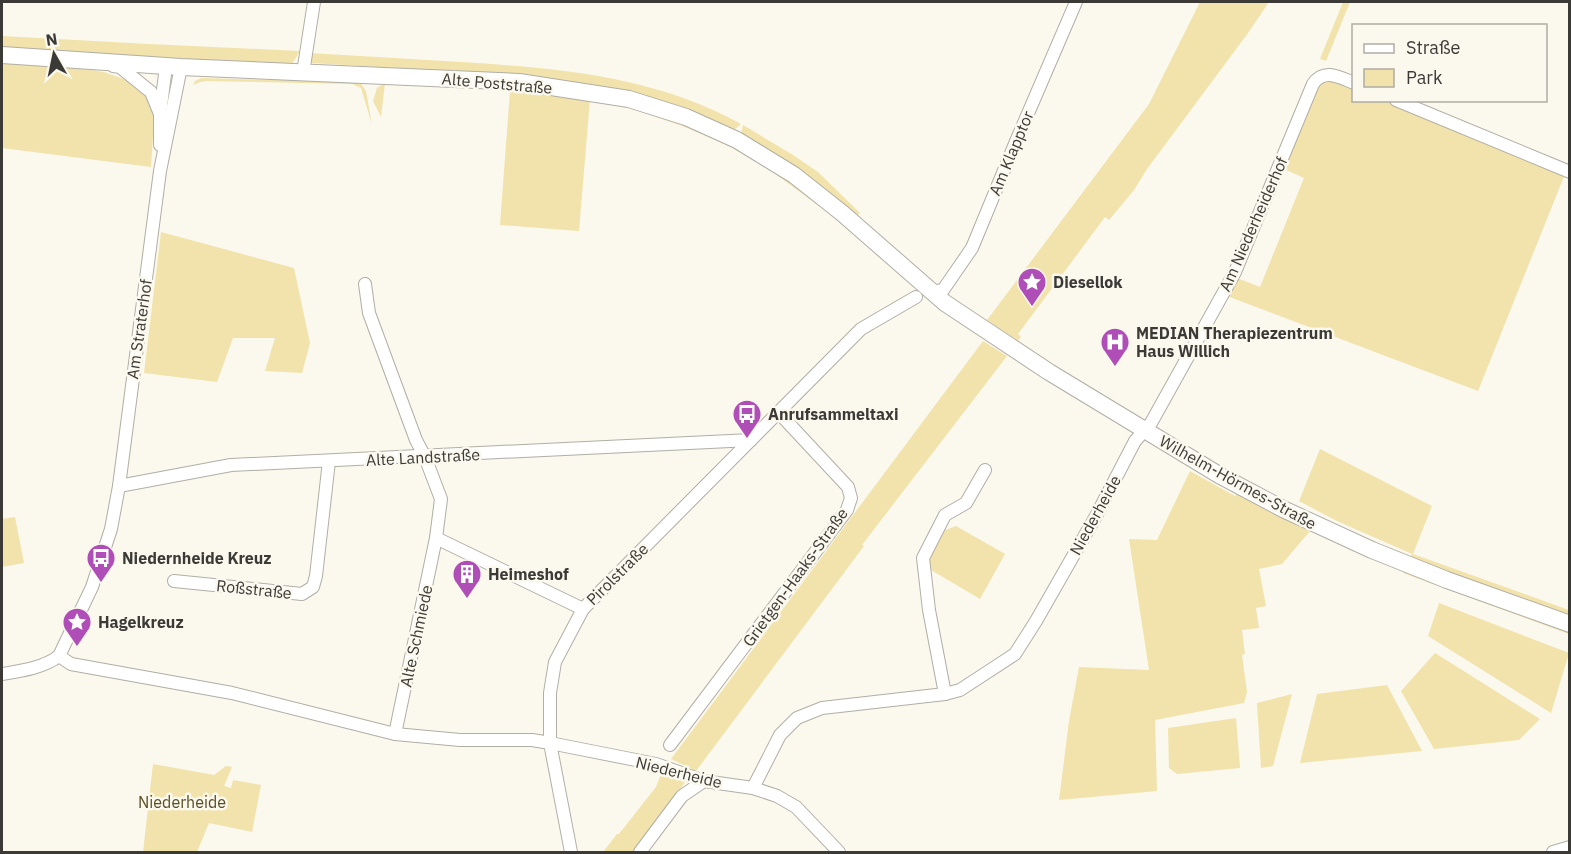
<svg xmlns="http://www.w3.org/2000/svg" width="1571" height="854" font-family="'IBM Plex Sans',sans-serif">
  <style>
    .green { fill: #f1e3ab }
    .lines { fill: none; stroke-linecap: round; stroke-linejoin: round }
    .street-casing { stroke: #b1aea5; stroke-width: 14 }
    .secondary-casing { stroke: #b1aea5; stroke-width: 18 }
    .street { stroke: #fff; stroke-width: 12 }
    .secondary { stroke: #fff; stroke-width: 16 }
    .labels { text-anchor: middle; stroke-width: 5; stroke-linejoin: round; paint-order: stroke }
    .street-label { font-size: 16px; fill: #3b3a36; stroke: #fbf8ee }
    .poi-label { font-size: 16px; font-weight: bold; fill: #3b3a36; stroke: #fbf8ee; text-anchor: start }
    .park-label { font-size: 16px; fill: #584d24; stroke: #fbf8ee }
  </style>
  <rect width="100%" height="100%" fill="#fbf8ee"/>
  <g class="green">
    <polygon points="1200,2 1269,2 1248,33 1147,169 1134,190 1109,220 1105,217 1018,334 1021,337 1018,341 987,320 1149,104"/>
    <polygon points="1343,2 1350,2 1326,61 1320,59"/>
    <polygon points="2,36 149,44 300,51 292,64 189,59 2,48"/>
    <path d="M310,53C360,56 411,59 461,62C557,68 655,76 741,124L733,131L673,105L608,87L575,82L528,76L312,63Z"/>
    <polygon points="2,61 52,64 104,72 135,83 145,92 152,105 154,119 151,167 2,148"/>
    <polygon points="1327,76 1353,87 1354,100 1386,101 1565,174 1478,391 1227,296 1237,278 1260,287 1304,178 1282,168 1318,80"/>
    <polygon points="201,78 316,81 352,79 361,84 366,91 372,125 361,88 352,84 207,81 200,82 193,85 195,81"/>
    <polygon points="384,83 528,88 585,96 659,113 734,145 804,190 893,268 826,211 770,170 729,146 685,127 636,110 590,99 579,231 500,225 510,91 385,83 381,117 373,101 377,88"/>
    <polygon points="743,125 793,155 818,172 860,213 856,217 741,134"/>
    <polygon points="161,232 294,268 310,343 302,373 265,371 275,338 233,338 217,382 144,373"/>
    <polygon points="983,341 1007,356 862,545 864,546 696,771 671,759"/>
    <polygon points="1320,449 1432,506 1413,554 1569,610 1569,618 1410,560 1412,554 1337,521 1299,501"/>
    <polygon points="1190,471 1235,496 1237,494 1310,531 1282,564 1259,569 1266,606 1256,608 1259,628 1242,630 1245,654 1242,655 1247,692 1244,703 1155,720 1157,791 1059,800 1069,721 1079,667 1149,670 1129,539 1157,540"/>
    <polygon points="15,517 24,563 2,567 2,519"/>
    <polygon points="956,526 1005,554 980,599 931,570 927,557 943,531"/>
    <polygon points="1405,570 1569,631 1569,634 1403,573"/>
    <polygon points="1439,603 1569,653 1551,713 1428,636"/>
    <polygon points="1435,653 1540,719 1519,740 1434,749 1401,691"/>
    <polygon points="1387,685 1422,751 1300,763 1317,694"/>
    <polygon points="1292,694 1273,766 1261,768 1257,703"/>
    <polygon points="1236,718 1240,768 1177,774 1169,768 1168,728"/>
    <polygon points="153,764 214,775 226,766 232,767 224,786 231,788 233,780 261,785 252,832 209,823 197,852 143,852"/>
    <polygon points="661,774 685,782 634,852 603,852 617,834 619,834 656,787"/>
  </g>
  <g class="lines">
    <g class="street-casing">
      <g id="street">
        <polyline points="113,66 120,67 151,92 160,114"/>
        <polyline points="303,73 314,2"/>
        <polyline points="1396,100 1570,172"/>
        <polyline points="160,145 160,114 166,66"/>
        <polyline points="365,284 369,313 416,440 425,457 441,499 436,538 395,734"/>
        <polyline points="931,292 943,290 972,248 1017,139 1076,2"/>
        <polyline points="119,486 231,465 751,440"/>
        <polyline points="436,538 583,609"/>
        <polyline points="174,581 302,594 313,587 316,576 329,461"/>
        <polyline points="59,656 71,664 232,693 395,734 460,740 532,740 550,743 656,764 704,781 753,788 777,796 796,807 839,852"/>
        <path d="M2,674C21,671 43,668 59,656L92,587L111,529L119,486L160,171L181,67"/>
        <polyline points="945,694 929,610 923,558 945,515 966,503 985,470"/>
        <polyline points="670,745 847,510 851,498 848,487 779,413"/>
        <path d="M753,788L780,735L797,718L822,708L945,694L960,690L1015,654L1036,621L1096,516L1135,441L1151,423L1235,272L1313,84C1324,68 1339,77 1354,83"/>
        <polyline points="571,852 550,743 550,693 555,662 583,609 861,329 916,297"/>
        <polyline points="640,852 682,796 704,781"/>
        <polyline points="1553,852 1570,847"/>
      </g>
    </g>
    <g class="secondary-casing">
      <polyline id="secondary" points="2,55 181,67 519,82 629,99 686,117 737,140 794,175 842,213 945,303 1049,372 1219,475 1283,509 1372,550 1447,580 1570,624"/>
    </g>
    <use href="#street" class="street"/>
    <use href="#secondary" class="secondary"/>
  </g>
  <defs>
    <g id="sight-pin" transform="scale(1.5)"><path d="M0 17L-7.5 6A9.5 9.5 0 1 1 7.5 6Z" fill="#ae4eb6" stroke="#fbf8ee"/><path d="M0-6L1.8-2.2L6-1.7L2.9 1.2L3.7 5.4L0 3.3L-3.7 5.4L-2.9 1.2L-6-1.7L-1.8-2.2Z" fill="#fff"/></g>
    <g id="hospital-pin" transform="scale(1.5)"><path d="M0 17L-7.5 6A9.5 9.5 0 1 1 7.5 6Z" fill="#ae4eb6" stroke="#fbf8ee"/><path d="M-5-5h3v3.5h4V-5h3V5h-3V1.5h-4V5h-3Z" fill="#fff"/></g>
    <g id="bus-pin" transform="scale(1.5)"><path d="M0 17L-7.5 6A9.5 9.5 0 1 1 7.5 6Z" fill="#ae4eb6" stroke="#fbf8ee"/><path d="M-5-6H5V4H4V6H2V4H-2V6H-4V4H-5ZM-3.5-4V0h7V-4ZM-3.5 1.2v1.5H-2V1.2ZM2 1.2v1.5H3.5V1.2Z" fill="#fff"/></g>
    <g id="building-pin" transform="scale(1.5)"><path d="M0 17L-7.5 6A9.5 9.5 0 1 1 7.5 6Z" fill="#ae4eb6" stroke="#fbf8ee"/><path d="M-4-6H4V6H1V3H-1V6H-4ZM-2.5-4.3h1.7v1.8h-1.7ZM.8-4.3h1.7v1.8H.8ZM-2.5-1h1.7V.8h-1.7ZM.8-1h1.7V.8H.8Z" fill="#fff"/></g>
  </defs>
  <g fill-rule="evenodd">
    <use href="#sight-pin" x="1032" y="282"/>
    <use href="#hospital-pin" x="1115" y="342"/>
    <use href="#bus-pin" x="747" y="414"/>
    <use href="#bus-pin" x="101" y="558"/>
    <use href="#building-pin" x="467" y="574"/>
    <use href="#sight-pin" x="77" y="622"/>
  </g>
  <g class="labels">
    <g class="street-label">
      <text transform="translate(497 83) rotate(5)" y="6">Alte Poststraße</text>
      <text transform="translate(1011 153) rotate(-67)" y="6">Am Klapptor</text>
      <text transform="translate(1253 224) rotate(-66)" y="6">Am Niederheiderhof</text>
      <text transform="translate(139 329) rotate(-82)" y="6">Am Straterhof</text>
      <text transform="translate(423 457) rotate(-3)" y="6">Alte Landstraße</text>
      <text transform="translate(1238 482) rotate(29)" y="6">Wilhelm-Hörmes-Straße</text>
      <text transform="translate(1095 515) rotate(-61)" y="6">Niederheide</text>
      <text transform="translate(617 574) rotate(-45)" y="6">Pirolstraße</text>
      <text transform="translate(795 577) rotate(-54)" y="6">Grietgen-Haaks-Straße</text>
      <text transform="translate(254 589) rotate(6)" y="6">Roßstraße</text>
      <text transform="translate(416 636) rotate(-78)" y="6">Alte Schmiede</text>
      <text transform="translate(679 772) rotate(14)" y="6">Niederheide</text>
    </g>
    <g class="poi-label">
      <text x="1053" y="288">Diesellok</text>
      <text x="1136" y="339">MEDIAN Therapiezentrum<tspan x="1136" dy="18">Haus Willich</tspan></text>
      <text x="768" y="420">Anrufsammeltaxi</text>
      <text x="122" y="564">Niedernheide Kreuz</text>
      <text x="488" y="580">Heimeshof</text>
      <text x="98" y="628">Hagelkreuz</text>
    </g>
    <g class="park-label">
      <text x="182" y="808">Niederheide</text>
    </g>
  </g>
  <rect width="1571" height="854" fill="none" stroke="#3b3a36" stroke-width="6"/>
  <rect x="1352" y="24" width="195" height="78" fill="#fbf8ee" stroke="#aeaca4" stroke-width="1.5"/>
  <rect x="1364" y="44" width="30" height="9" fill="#ffffff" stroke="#aeaca4" stroke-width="1.5"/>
  <text x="1406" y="54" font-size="18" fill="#3b3a36">Straße</text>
  <rect x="1364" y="69" width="30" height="18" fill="#f1e3ab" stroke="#aeaca4" stroke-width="1.5"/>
  <text x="1406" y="84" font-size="18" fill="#3b3a36">Park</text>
  <g transform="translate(54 54) rotate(351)" stroke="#fbf8ee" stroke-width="4.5" paint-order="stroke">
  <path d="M0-4.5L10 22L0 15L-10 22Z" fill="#3b3a36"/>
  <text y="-9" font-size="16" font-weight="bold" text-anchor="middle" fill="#3b3a36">N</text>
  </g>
</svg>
